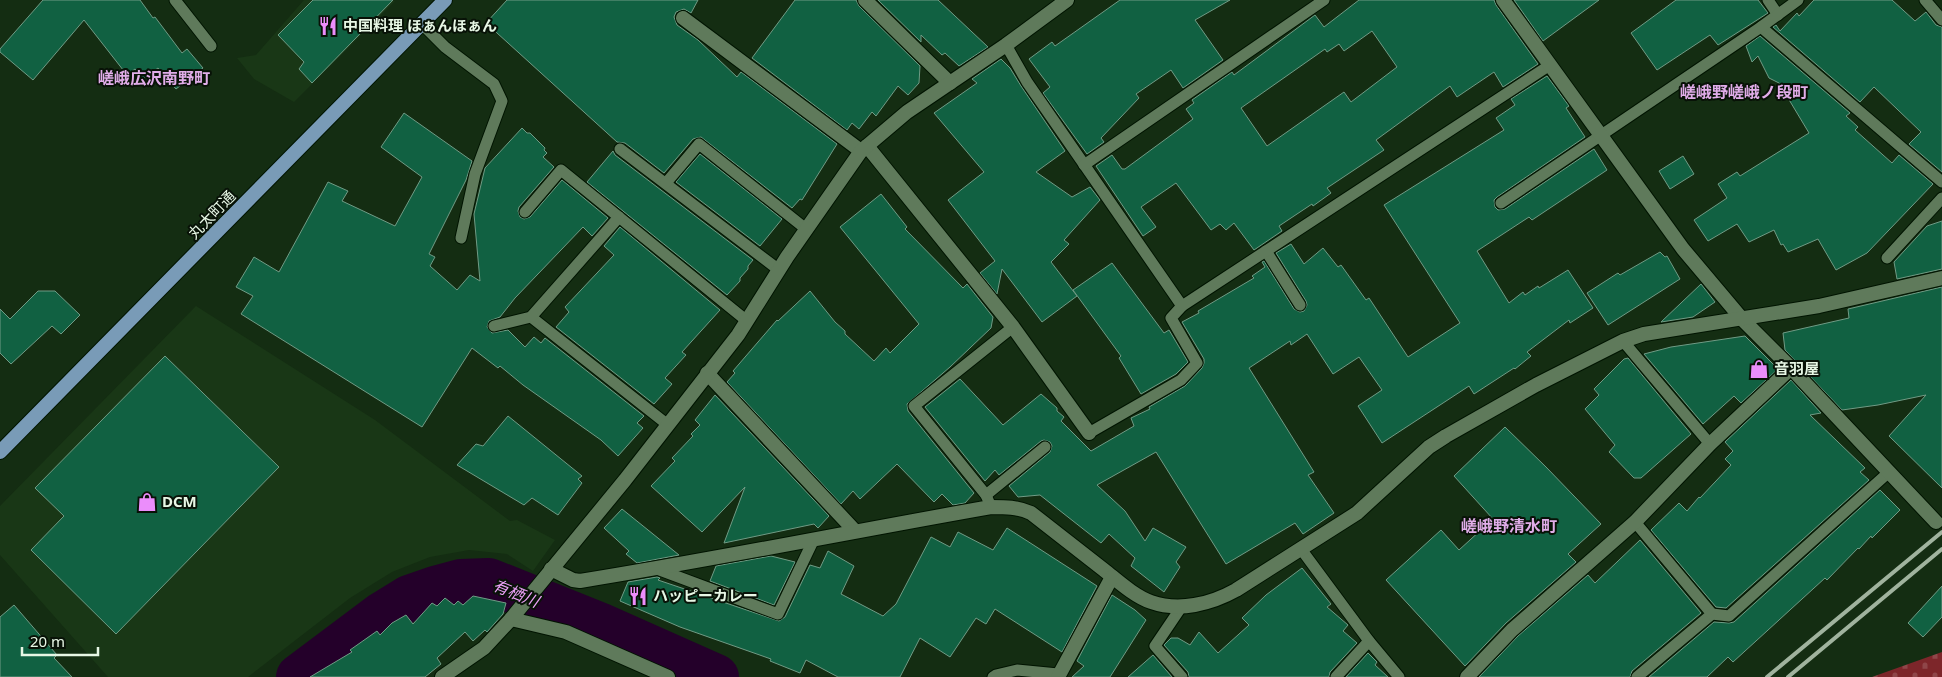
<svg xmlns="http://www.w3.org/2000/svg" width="1942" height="677" font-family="'Noto Sans','Noto Sans JP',sans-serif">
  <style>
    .built { fill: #193716 }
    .cemetery { fill: url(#cemetery-stones) }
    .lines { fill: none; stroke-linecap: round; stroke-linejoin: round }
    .river { stroke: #24002a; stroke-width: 46 }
    .building { fill: #116142; stroke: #709b85; fill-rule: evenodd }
    .service-casing { stroke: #001400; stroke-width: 13 }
    .minor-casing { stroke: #001400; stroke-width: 16 }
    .primary-casing { stroke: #001400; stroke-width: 16 }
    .service { stroke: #5f7a5b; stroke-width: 11 }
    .minor { stroke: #5f7a5b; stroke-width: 14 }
    .primary { stroke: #799bb7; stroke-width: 14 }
    .rail { stroke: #a0b39e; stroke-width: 4 }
    .labels { text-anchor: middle; stroke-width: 4; stroke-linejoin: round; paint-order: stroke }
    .poi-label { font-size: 15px; font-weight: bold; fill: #e7f7e5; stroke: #081207; text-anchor: start }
    .street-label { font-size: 15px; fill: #e7f7e5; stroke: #081207 }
    .neighbourhood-label { font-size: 16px; font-weight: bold; fill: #e1ade9; stroke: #081207 }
    .water-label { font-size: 16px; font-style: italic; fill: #eca1f8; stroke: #081207 }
  </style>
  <defs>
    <pattern id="cemetery-stones" width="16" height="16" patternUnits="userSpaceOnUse" patternTransform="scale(1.25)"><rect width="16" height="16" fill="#7d262a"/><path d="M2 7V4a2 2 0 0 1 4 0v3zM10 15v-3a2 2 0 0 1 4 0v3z" fill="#8f4649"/></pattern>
  </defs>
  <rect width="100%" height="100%" fill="#142d12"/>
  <g class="built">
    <polygon points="304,0 395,1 294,102 254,79 237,58 256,55"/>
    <polygon points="196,306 375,420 510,521 517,520 555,540 533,571 507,554 469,550 430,557 392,572 350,598 248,677 108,677 0,555 0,506"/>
  </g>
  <polygon class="cemetery" points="1942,652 1942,677 1872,677"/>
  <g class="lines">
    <polyline class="river" points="299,677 383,614 409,598 435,589 461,582 489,581 599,625 716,677"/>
  </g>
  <g class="building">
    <polygon points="43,0 140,0 153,18 155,17 182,53 187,49 203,68 176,89 158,68 143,79 135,69 127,75 84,20 33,80 0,52 0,49"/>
    <polygon points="313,0 393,0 312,83 299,69 304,62 278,35"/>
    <polygon points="507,0 698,0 691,13 684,9 676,12 674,17 677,25 698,40 737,77 741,72 837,144 802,200 800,199 792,208 701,137 693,139 664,173 625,143 617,142 486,23"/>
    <polygon points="795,0 856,0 859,6 920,66 919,83 908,95 898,86 876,116 872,112 859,129 852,123 847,130 752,58"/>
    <polygon points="878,0 938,0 988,47 959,66 945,53 942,55 921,35 921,42"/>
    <polygon points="1120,0 1230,0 1195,20 1223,60 1183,88 1171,70 1136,94 1139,98 1101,138 1104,142 1087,154 1043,93 1050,87 1029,59 1052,42 1055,46"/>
    <path d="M1359,0H1494L1496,5L1538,64L1503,87L1494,72L1457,97L1450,86L1376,140L1384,150L1327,188L1331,193L1313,206L1312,204L1279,226L1282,231L1254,250L1234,223L1226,230L1220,224L1211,230L1176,183L1141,207L1156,227L1143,236L1096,166L1112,155L1122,169H1125L1193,119L1186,109L1194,103L1192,100L1232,72L1234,75L1315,15L1324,27ZM1372,31L1397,67L1351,102L1344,92L1267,146L1241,108L1325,49L1327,52L1339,44L1344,51Z"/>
    <polygon points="1514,0 1599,0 1543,41"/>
    <polygon points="1676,0 1758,0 1768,13 1718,45 1710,35 1657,70 1631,33"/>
    <polygon points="1814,0 1892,0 1915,21 1926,12 1936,25 1942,27 1942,172 1909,144 1921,132 1874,87 1860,102 1773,27 1776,25 1780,31 1797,13 1799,16"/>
    <polygon points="1760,36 1850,113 1846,116 1858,127 1855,130 1892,163 1899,155 1933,184 1867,253 1836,270 1818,239 1788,252 1783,244 1781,245 1774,230 1749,242 1737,224 1708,241 1694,220 1727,198 1718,184 1737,172 1740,176 1809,133 1779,83 1769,78 1758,56 1752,62 1746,46"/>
    <polygon points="1001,59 1010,68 1021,86 1065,151 1036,172 1072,197 1090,187 1100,200 1064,240 1069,244 1051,262 1077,296 1042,322 1002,269 997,294 980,273 995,261 948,200 984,172 934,113 977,83 972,79"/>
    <polygon points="1547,76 1569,106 1566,108 1585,137 1497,197 1494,200 1495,207 1498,210 1505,209 1594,149 1607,170 1532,220 1529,217 1477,251 1509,303 1523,292 1525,295 1538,286 1539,288 1568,270 1593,308 1570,323 1569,320 1527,352 1531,356 1515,369 1514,368 1474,394 1469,386 1382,443 1358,406 1382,390 1359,357 1333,374 1307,334 1291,345 1290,341 1249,368 1314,472 1308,475 1334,513 1303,534 1295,523 1226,564 1156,452 1097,485 1125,511 1145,541 1153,528 1186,547 1176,562 1180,567 1164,592 1131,566 1135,558 1109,534 1101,543 1040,495 1018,497 1009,486 1050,452 1052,446 1050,442 1044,440 1041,441 999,475 995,470 985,481 925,407 960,379 1003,425 1041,394 1057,408 1057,411 1064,417 1061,421 1091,451 1134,426 1131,418 1150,409 1149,407 1185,386 1202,368 1204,363 1204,359 1182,322 1199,313 1198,311 1254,278 1252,276 1265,267 1262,262 1264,261 1294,309 1300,312 1304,311 1307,305 1306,301 1276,253 1291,244 1304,264 1323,248 1338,267 1341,265 1366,300 1369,298 1408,357 1460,323 1384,205 1504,130 1496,118 1515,105 1511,99"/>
    <polygon points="404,113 472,161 466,180 429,254 435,257 430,266 457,290 470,275 480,281 474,214 485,168 522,128 527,133 530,133 545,148 544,150 547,153 543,157 554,167 519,207 518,211 520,217 524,219 530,217 562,180 608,218 592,236 583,227 515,298 500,317 489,321 487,327 492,333 508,330 525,347 534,337 541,343 545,338 644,416 637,423 643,428 618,456 601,440 523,385 500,366 498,368 472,348 422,427 241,314 253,296 236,287 254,257 279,272 328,182 348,191 342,201 395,226 422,177 381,147"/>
    <polygon points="613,151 615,155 753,260 748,266 748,269 740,278 740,281 727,295 587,182"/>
    <polygon points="700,154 782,219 760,246 676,182"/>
    <polygon points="1683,156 1694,174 1670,189 1659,171"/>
    <polygon points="881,194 907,227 905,229 963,288 967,284 993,317 991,328 950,367 907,404 908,411 974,493 965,503 953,505 942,494 934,502 897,464 860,499 853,491 841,504 727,382 735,373 733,371 777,320 778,321 810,291 835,322 845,331 845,334 874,361 886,348 890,353 919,324 840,227"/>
    <polygon points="1942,221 1942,269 1897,279 1894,262 1927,226"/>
    <polygon points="620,227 720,310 682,352 686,355 665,378 672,384 654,404 556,327 569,312 565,307 614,255 604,246"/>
    <polygon points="1660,252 1665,257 1667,256 1680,279 1608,325 1587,293 1618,273 1620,275"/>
    <polygon points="1112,263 1164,333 1169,330 1188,362 1176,374 1141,394 1119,358 1121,356 1073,290"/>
    <polygon points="1701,284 1715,302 1693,317 1661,322"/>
    <polygon points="1942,287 1942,488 1889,436 1926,395 1878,405 1842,410 1785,350 1783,333 1849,318 1848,309"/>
    <polygon points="38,291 55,291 80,315 61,334 52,326 11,364 0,353 0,309 10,319"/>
    <polygon points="1745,336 1778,369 1741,403 1734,396 1703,424 1644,354 1671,347"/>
    <polygon points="165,356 279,467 116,634 31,550 64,516 35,488"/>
    <polygon points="1628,358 1691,434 1641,478 1634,478 1609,452 1615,445 1585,409 1599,395 1594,389 1624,359"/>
    <polygon points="1791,380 1821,413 1810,415 1865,468 1860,472 1869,480 1726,608 1716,607 1651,530 1679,503 1687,511 1699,497 1700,498 1731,465 1725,459 1733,451 1725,442"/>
    <polygon points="715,395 829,516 818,528 814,524 724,543 745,487 702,532 651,486 675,461 672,458 693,436 691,434 700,425 695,420"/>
    <polygon points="508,416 582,476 578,479 582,483 558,515 532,498 524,505 457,465 476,444 483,446"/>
    <polygon points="1505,427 1546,467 1601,524 1568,554 1576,562 1506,623 1465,666 1386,580 1441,530 1459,550 1493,519 1454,476"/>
    <polygon points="1880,490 1900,510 1872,538 1871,536 1859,549 1858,548 1827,580 1825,578 1733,662 1728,657 1707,677 1649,677 1714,622 1729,623 1734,622"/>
    <polygon points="622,509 679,555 637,563 626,554 629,551 604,528"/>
    <polygon points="1007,528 1097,586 1062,652 995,609 986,624 976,618 950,657 920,638 900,677 838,677 806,660 800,673 770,661 771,659 680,627 620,601 628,582 657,577 660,578 658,580 779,621 785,617 810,565 820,568 828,551 854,566 841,594 883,616 896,604 931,537 950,547 958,532 993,550"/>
    <polygon points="1640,540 1701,613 1632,671 1630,677 1479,677 1518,636 1588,575 1595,583"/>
    <polygon points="771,556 795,562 774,605 710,581 716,566"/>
    <polygon points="1302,568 1331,604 1327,607 1348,625 1343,631 1357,643 1330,672 1329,677 1189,677 1188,672 1164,645 1171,638 1178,638 1190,645 1199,632 1218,653 1249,625 1242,618 1266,595"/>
    <polygon points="1942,586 1942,617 1923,637 1908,623"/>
    <polygon points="1112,595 1135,610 1146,620 1110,677 1072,677 1084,666 1077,661"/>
    <polygon points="473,596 506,603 503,614 487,632 485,630 473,641 465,632 437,658 441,664 425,677 310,677 352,652 350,650 377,631 380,635 392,623 406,615 413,624 432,603 437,606 445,598 454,605 458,601 463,605"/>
    <polygon points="14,605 57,655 54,658 72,677 0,677 0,617"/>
    <polygon points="1368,653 1377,662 1375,665 1388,677 1346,677"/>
    <polygon points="1153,655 1172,677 1128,677"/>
  </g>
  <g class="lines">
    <g class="service-casing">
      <g id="service">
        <polyline points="175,0 211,46"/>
        <polyline points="1768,0 1778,15"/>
        <polyline points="1925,0 1942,20"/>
        <polyline points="422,24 445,47 494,84 502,101 475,174 461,238"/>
        <polyline points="1761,27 1942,182"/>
        <polyline points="1006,45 1027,82 1182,306"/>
        <polyline points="620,149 779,270"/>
        <polyline points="1084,165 1324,0"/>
        <polyline points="666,183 699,144 806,229"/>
        <polyline points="1501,203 1761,27 1798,0"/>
        <polyline points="525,212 561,170 747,321"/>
        <polyline points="1266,251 1300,305"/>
        <polyline points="1887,258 1942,198"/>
        <polyline points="531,317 668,425"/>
        <polyline points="494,326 531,317 619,217"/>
        <polyline points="1623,341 1710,444"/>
        <polyline points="1089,433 1181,380 1197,363 1171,318 1182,306 1550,65"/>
        <polyline points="986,495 1045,447"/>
        <polyline points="991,507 986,495 914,406 1013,327"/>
        <polyline points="1635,522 1712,614 1637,677"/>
        <polyline points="1301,549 1369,641 1399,677"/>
        <polyline points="657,569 778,614 814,539"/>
        <polyline points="1712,614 1729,616 1889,472"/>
        <polyline points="993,677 996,675 1017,670 1058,674"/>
        <polyline points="1182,677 1155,646 1182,606"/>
        <polyline points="1336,677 1369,641"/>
      </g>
    </g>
    <g class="minor-casing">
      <g id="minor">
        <polyline points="865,0 950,83"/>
        <polyline points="1503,0 1683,249 1742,319 1791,368 1936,522"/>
        <polyline points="683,18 861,151"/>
        <polyline points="867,146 1013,327 1089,433"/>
        <polyline points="707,373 855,531"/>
        <path d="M551,569L573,580L580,581C717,559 854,531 991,507C1006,507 1017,507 1031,513C1055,532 1080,551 1104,570C1118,581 1134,596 1151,602C1179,612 1211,604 1236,590L1357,513L1429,447L1446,436L1536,385L1623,341L1644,334L1819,306L1942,278"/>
        <polyline points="511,619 566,632 668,677"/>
        <polyline points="442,677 484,648 511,619 625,480 738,335 787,257 861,151 907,112 1006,45 1067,0"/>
        <polyline points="1058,677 1112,577"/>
        <polyline points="1467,677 1512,630 1635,522 1710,444 1791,368"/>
      </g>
    </g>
    <g class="primary-casing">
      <polyline id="primary" points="0,452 445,0"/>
    </g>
    <use href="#service" class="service"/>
    <use href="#minor" class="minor"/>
    <use href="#primary" class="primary"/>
    <g class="rail">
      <polyline points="1767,677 1942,532"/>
      <polyline points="1788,677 1942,549"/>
    </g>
  </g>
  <defs>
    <g id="restaurant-bare" transform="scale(1.5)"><path d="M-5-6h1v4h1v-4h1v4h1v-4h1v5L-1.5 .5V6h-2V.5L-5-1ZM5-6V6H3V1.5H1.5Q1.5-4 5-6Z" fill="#eb8dfb" stroke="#081207" stroke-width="2.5" paint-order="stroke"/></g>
    <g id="shop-bare" transform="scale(1.5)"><path d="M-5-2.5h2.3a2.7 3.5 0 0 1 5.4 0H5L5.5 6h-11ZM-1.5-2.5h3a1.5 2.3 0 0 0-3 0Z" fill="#eb8dfb" stroke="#081207" stroke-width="2.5" paint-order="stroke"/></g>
  </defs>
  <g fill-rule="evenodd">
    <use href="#restaurant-bare" x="328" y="26"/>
    <use href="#shop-bare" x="1759" y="369"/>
    <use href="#shop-bare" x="147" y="502"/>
    <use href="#restaurant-bare" x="638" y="596"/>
  </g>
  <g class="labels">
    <g class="poi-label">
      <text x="343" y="31">中国料理 ほぁんほぁん</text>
      <text x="1774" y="374">音羽屋</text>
      <text x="162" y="507">DCM</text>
      <text x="653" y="601">ハッピーカレー</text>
    </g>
    <g class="street-label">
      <text transform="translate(212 215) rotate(-46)" y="5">丸太町通</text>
    </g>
    <g class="neighbourhood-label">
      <text x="154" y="84">嵯峨広沢南野町</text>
      <text x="1744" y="98">嵯峨野嵯峨ノ段町</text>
      <text x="1509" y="532">嵯峨野清水町</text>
    </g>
    <g class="water-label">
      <text transform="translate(516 593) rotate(22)" y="6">有栖川</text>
    </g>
  </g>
  <path d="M22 647v8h76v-8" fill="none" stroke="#e7f7e5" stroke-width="2.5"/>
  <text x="30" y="647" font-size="15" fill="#e7f7e5" stroke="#081207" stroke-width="4" paint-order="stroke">20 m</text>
</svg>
